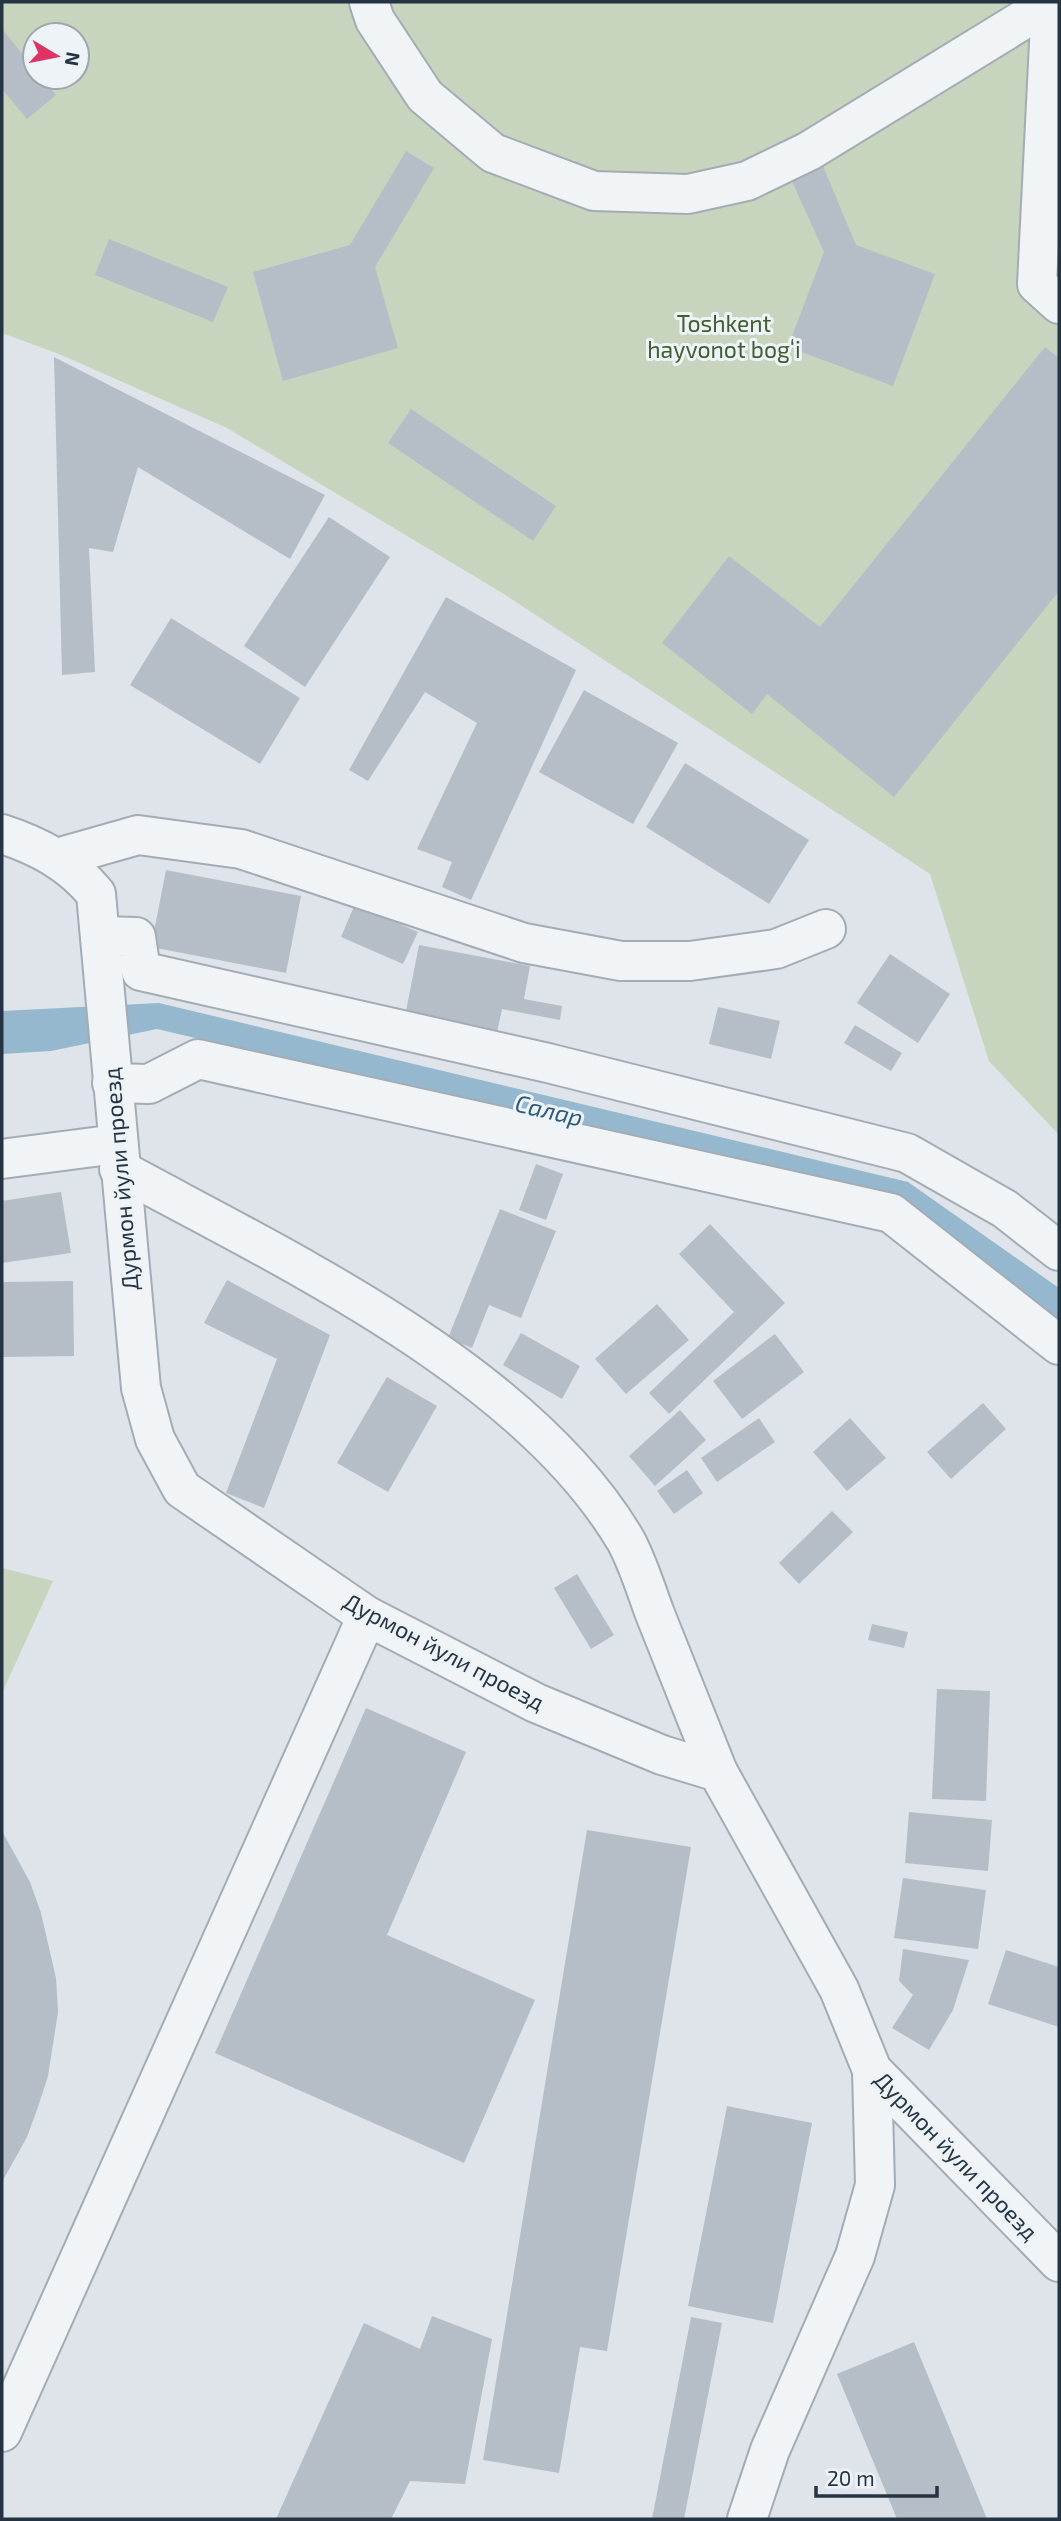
<svg xmlns="http://www.w3.org/2000/svg" width="1061" height="2521" font-family="'Exo 2',sans-serif">
  <style>
    .green { fill: #c7d4be; fill-rule: evenodd }
    .water { fill: #95b8ce }
    .building { fill: #b5bec7 }
    .lines { fill: none; stroke-linecap: round; stroke-linejoin: round }
    .minor-casing { stroke: #a3acb4; stroke-width: 42 }
    .minor { stroke: #f1f4f7; stroke-width: 38 }
    .labels { text-anchor: middle; stroke-width: 6; stroke-linejoin: round; paint-order: stroke }
    .park-label { font-size: 23px; fill: #405f31; stroke: #eef3f7 }
    .street-label { font-size: 23px; fill: #253442; stroke: #eef3f7 }
    .water-label { font-size: 24px; font-style: italic; fill: #2b5a7a; stroke: #eef3f7 }
  </style>
  <rect width="100%" height="100%" fill="#dee4e9"/>
  <g class="green">
    <path d="M2,2H1059V1135L989,1061L930,874L504,594L227,428L59,354L2,333ZM35,35H77V77H35Z"/>
    <polygon points="2,1568 53,1581 2,1693"/>
  </g>
  <polygon class="water" points="159,1003 908,1182 1059,1288 1059,1323 897,1202 157,1029 51,1051 2,1054 2,1011"/>
  <g class="building">
    <polygon points="2,29 35,69 35,77 41,77 56,95 27,119 2,89"/>
    <polygon points="406,151 434,168 375,267 398,348 283,381 253,272 350,245"/>
    <polygon points="817,152 856,245 935,274 893,386 788,347 824,252 786,168"/>
    <polygon points="109,239 228,287 213,322 95,275"/>
    <polygon points="1045,347 1059,358 1059,591 894,797 767,694 752,714 662,643 729,556 820,627"/>
    <polygon points="54,357 325,495 290,559 138,467 113,552 89,548 95,672 62,675"/>
    <polygon points="411,409 556,506 533,541 388,443"/>
    <polygon points="329,517 390,557 305,687 244,646"/>
    <polygon points="446,597 576,670 471,900 442,887 452,862 417,849 477,723 425,692 368,781 349,770"/>
    <polygon points="171,618 300,698 260,764 130,685"/>
    <polygon points="584,690 678,743 633,824 539,772"/>
    <polygon points="685,763 809,840 769,904 646,827"/>
    <polygon points="166,870 301,896 286,973 151,947"/>
    <polygon points="355,904 418,932 403,964 341,937"/>
    <polygon points="419,945 530,966 524,999 562,1006 560,1020 502,1009 497,1033 405,1016"/>
    <polygon points="890,954 950,994 918,1043 857,1003"/>
    <polygon points="718,1007 780,1021 771,1059 709,1044"/>
    <polygon points="855,1025 902,1053 891,1071 844,1043"/>
    <polygon points="536,1164 563,1174 546,1220 519,1210"/>
    <polygon points="61,1192 71,1253 2,1263 2,1201"/>
    <polygon points="500,1209 556,1231 521,1318 489,1305 472,1348 448,1338"/>
    <polygon points="710,1224 785,1303 669,1414 649,1393 734,1312 679,1254"/>
    <polygon points="227,1280 330,1335 264,1508 226,1493 277,1359 204,1323"/>
    <polygon points="73,1281 74,1356 2,1357 2,1282"/>
    <polygon points="657,1304 689,1340 626,1394 595,1359"/>
    <polygon points="521,1333 580,1366 562,1399 503,1365"/>
    <polygon points="775,1334 804,1372 742,1419 713,1381"/>
    <polygon points="387,1377 437,1406 388,1492 337,1463"/>
    <polygon points="983,1403 1006,1429 951,1479 927,1452"/>
    <polygon points="680,1410 706,1440 655,1486 629,1456"/>
    <polygon points="759,1418 775,1442 717,1482 701,1458"/>
    <polygon points="850,1418 886,1458 847,1491 813,1452"/>
    <polygon points="687,1470 703,1493 674,1514 657,1491"/>
    <polygon points="832,1511 853,1532 799,1584 779,1563"/>
    <polygon points="577,1574 614,1635 591,1649 554,1588"/>
    <polygon points="872,1624 908,1632 904,1648 868,1640"/>
    <polygon points="937,1689 990,1691 986,1801 932,1799"/>
    <polygon points="366,1708 466,1752 387,1935 535,2000 464,2163 215,2053"/>
    <polygon points="909,1812 992,1820 988,1871 905,1863"/>
    <polygon points="587,1830 691,1847 607,2351 580,2347 559,2473 483,2460"/>
    <polygon points="2,1831 30,1882 41,1913 56,1978 58,2012 48,2076 38,2107 27,2137 2,2182"/>
    <polygon points="903,1878 986,1890 978,1949 894,1938"/>
    <polygon points="903,1949 969,1960 953,2010 929,2050 892,2028 913,1995 899,1981"/>
    <polygon points="1006,1950 1059,1967 1059,2027 988,2004"/>
    <polygon points="727,2106 812,2123 773,2323 688,2306"/>
    <polygon points="432,2316 492,2339 465,2484 410,2481 391,2519 276,2519 364,2323 420,2349"/>
    <polygon points="691,2317 722,2323 684,2519 652,2519"/>
    <polygon points="914,2342 987,2519 897,2519 837,2374"/>
  </g>
  <g class="lines">
    <g class="minor-casing">
      <g id="minor">
        <polyline points="369,2 375,20 425,96 493,153 594,191 688,194 747,181 809,151 1052,2"/>
        <polyline points="1051,3 1037,284 1059,304"/>
        <path d="M2,834C39,846 71,863 96,894L141,1388L155,1439L182,1489L367,1616L536,1703L662,1755L718,1772L839,1989L872,2070L1059,2262"/>
        <polyline points="57,858 138,835 241,849 524,943 621,961 690,961 776,949 826,929"/>
        <polyline points="100,936 136,937 141,971 548,1063 907,1153 1005,1209 1059,1251"/>
        <polyline points="112,1083 149,1084 198,1059 891,1213 1059,1345"/>
        <polyline points="2,1159 117,1144"/>
        <path d="M119,1169C286,1260 527,1372 626,1541C638,1563 646,1590 655,1614C676,1667 697,1719 718,1772"/>
        <polyline points="2,2432 367,1616"/>
        <polyline points="747,2519 770,2450 855,2256 875,2185 872,2070"/>
      </g>
    </g>
    <use href="#minor" class="minor"/>
  </g>
  <g class="labels">
    <g class="park-label">
      <text x="724" y="332">Toshkent<tspan x="724" dy="26">hayvonot bogʻi</tspan></text>
    </g>
    <g class="street-label">
      <text transform="translate(121 1179) rotate(-95)" y="8">Дурмон йули проезд</text>
      <text transform="translate(444 1652) rotate(28)" y="8">Дурмон йули проезд</text>
      <text transform="translate(956 2156) rotate(46)" y="8">Дурмон йули проезд</text>
    </g>
    <g class="water-label">
      <text transform="translate(549 1111) rotate(13)" y="8">Салар</text>
    </g>
  </g>
  <rect width="1061" height="2521" fill="none" stroke="#253442" stroke-width="7"/>
  <g transform="translate(56 56) rotate(100)"><circle r="33" fill="#eef3f7" stroke="#9ea7af" stroke-width="2"/>
  <path d="M0-5L12 26L0 18L-12 26Z" fill="#dd3465"/>
  <text y="-10" font-size="19" font-weight="bold" text-anchor="middle" fill="#253442">N</text>
  </g>
  <path d="M816 2486v10h121v-10" fill="none" stroke="#253442" stroke-width="3.5"/>
  <text x="827" y="2486" font-size="21" fill="#253442" stroke="#eef3f7" stroke-width="5" paint-order="stroke">20 m</text>
</svg>
